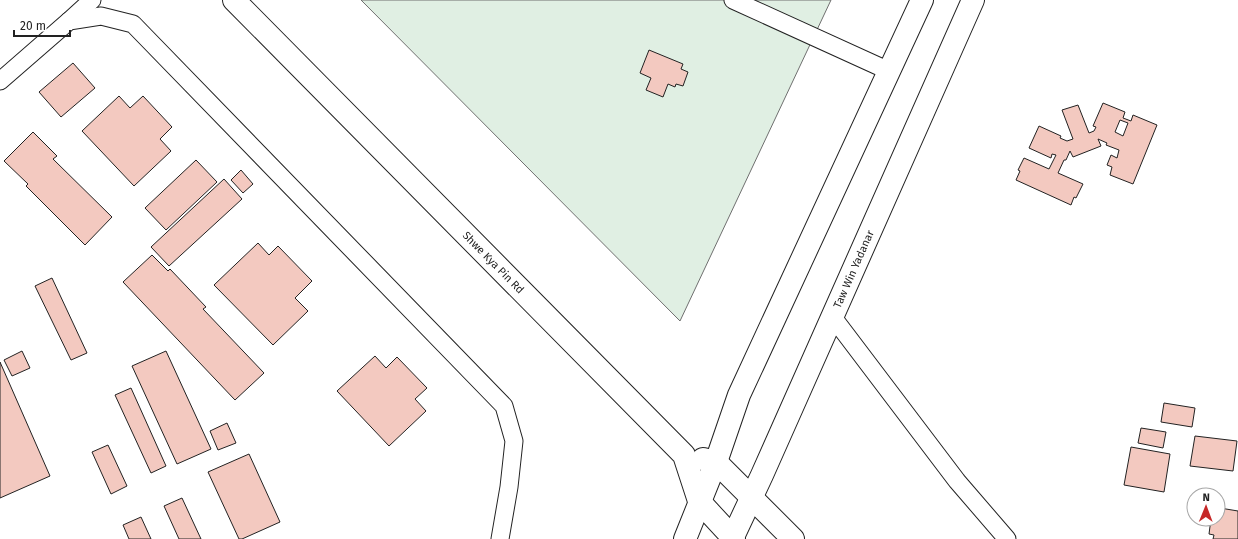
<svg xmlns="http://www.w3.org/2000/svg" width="1238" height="539" font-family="'Fira Sans',sans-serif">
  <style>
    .green { fill: #e0efe3; stroke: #6f6f6f }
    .building { fill: #f3c9c0; stroke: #222; fill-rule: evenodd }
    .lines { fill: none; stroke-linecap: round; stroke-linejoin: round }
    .street-casing { stroke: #222; stroke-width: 19 }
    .secondary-casing { stroke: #222; stroke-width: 24 }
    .street { stroke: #fff; stroke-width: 17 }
    .secondary { stroke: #fff; stroke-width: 22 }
    .labels { text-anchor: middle; stroke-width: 3; stroke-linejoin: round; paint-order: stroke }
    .street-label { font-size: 11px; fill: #222; stroke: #fff }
  </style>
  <rect width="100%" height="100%" fill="#fff"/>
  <polygon class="green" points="361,0 831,0 680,321"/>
  <g class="building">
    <polygon points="649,50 683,64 681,69 688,72 683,86 676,84 675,87 668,84 663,97 646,90 651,78 640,73"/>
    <polygon points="73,63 95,88 61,117 39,92"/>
    <polygon points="119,96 130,108 143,96 172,127 160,139 171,151 134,186 82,131"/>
    <path d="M1103,103L1125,112L1123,118L1131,121L1133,115L1157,125L1133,184L1110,175L1112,167L1107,165L1111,155L1117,158L1119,150L1106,145L1107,143L1098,139L1101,146L1073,157L1070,151L1066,160H1064L1058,173L1083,184L1076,198L1074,197L1071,205L1016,180L1020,171L1018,170L1024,158L1049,169L1056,155L1052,154L1051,158L1029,148L1039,126L1061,136L1060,138L1067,141L1073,139L1062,110L1078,105L1089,133L1094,131L1096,127L1093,126ZM1120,120L1128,123L1123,136L1115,132Z"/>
    <polygon points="33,132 57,156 53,159 112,217 85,245 26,186 28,184 4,161"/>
    <polygon points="196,160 217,182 166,230 145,208"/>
    <polygon points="241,170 253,184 243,193 231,180"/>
    <polygon points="224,179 242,199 169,266 151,247"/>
    <polygon points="258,243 269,255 278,246 312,281 295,298 308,311 273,345 214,285"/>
    <polygon points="152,255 168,271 170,269 206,307 203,309 264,373 235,400 123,282"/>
    <polygon points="52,278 87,353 71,360 35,286"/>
    <polygon points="22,351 30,368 12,376 4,360"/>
    <polygon points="166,351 211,449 177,464 132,366"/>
    <polygon points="375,356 386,368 397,357 427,388 415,399 426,411 389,446 337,391"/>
    <polygon points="0,362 50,476 0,498"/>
    <polygon points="131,388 166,466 151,473 115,395"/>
    <polygon points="1164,403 1195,408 1192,427 1161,422"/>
    <polygon points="227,423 236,443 218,450 210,431"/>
    <polygon points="1141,428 1166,432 1163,448 1138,443"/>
    <polygon points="1195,436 1237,441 1233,471 1190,466"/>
    <polygon points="108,445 127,486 111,494 92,452"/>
    <polygon points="1131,447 1170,454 1164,492 1124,485"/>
    <polygon points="249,454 280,522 242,539 239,539 208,472"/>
    <polygon points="182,498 201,539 179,539 164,506"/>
    <polygon points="1220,508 1238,511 1238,539 1213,539 1214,535 1209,534 1211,519 1218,519"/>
    <polygon points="141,517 151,539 129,539 123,525"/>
  </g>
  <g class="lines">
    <g class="street-casing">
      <g id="street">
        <polyline points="733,0 889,71"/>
        <polyline points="69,21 92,0"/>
        <polyline points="0,81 69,21 101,16 133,24 504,406 514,441 509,487 500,539"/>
        <polyline points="832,316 957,481 1007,539"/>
      </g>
    </g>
    <g class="secondary-casing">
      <g id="secondary">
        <path id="s1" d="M234,0L684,455L699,501L734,539"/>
        <polyline points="703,459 716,462 793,539"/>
        <polyline points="685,539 716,462 739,395 922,0"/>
        <path id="s2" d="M732,539L762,475L973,0"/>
      </g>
    </g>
    <use href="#street" class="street"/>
    <use href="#secondary" class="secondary"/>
  </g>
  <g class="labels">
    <g class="street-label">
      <text dy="4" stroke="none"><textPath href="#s1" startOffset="369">Shwe Kya Pin Rd</textPath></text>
      <text dy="4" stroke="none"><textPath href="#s2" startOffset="296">Taw Win Yadanar</textPath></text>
    </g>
  </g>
  <g transform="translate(1206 507) rotate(1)"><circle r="19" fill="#ffffff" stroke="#a7a7a7"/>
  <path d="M0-3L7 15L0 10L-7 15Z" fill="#c62828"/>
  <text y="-6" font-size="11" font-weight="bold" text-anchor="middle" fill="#222222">N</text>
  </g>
  <path d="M14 30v6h56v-6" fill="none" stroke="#222222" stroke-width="2"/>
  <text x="20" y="30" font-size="12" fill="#222222" stroke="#ffffff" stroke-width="3" paint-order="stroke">20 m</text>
</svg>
